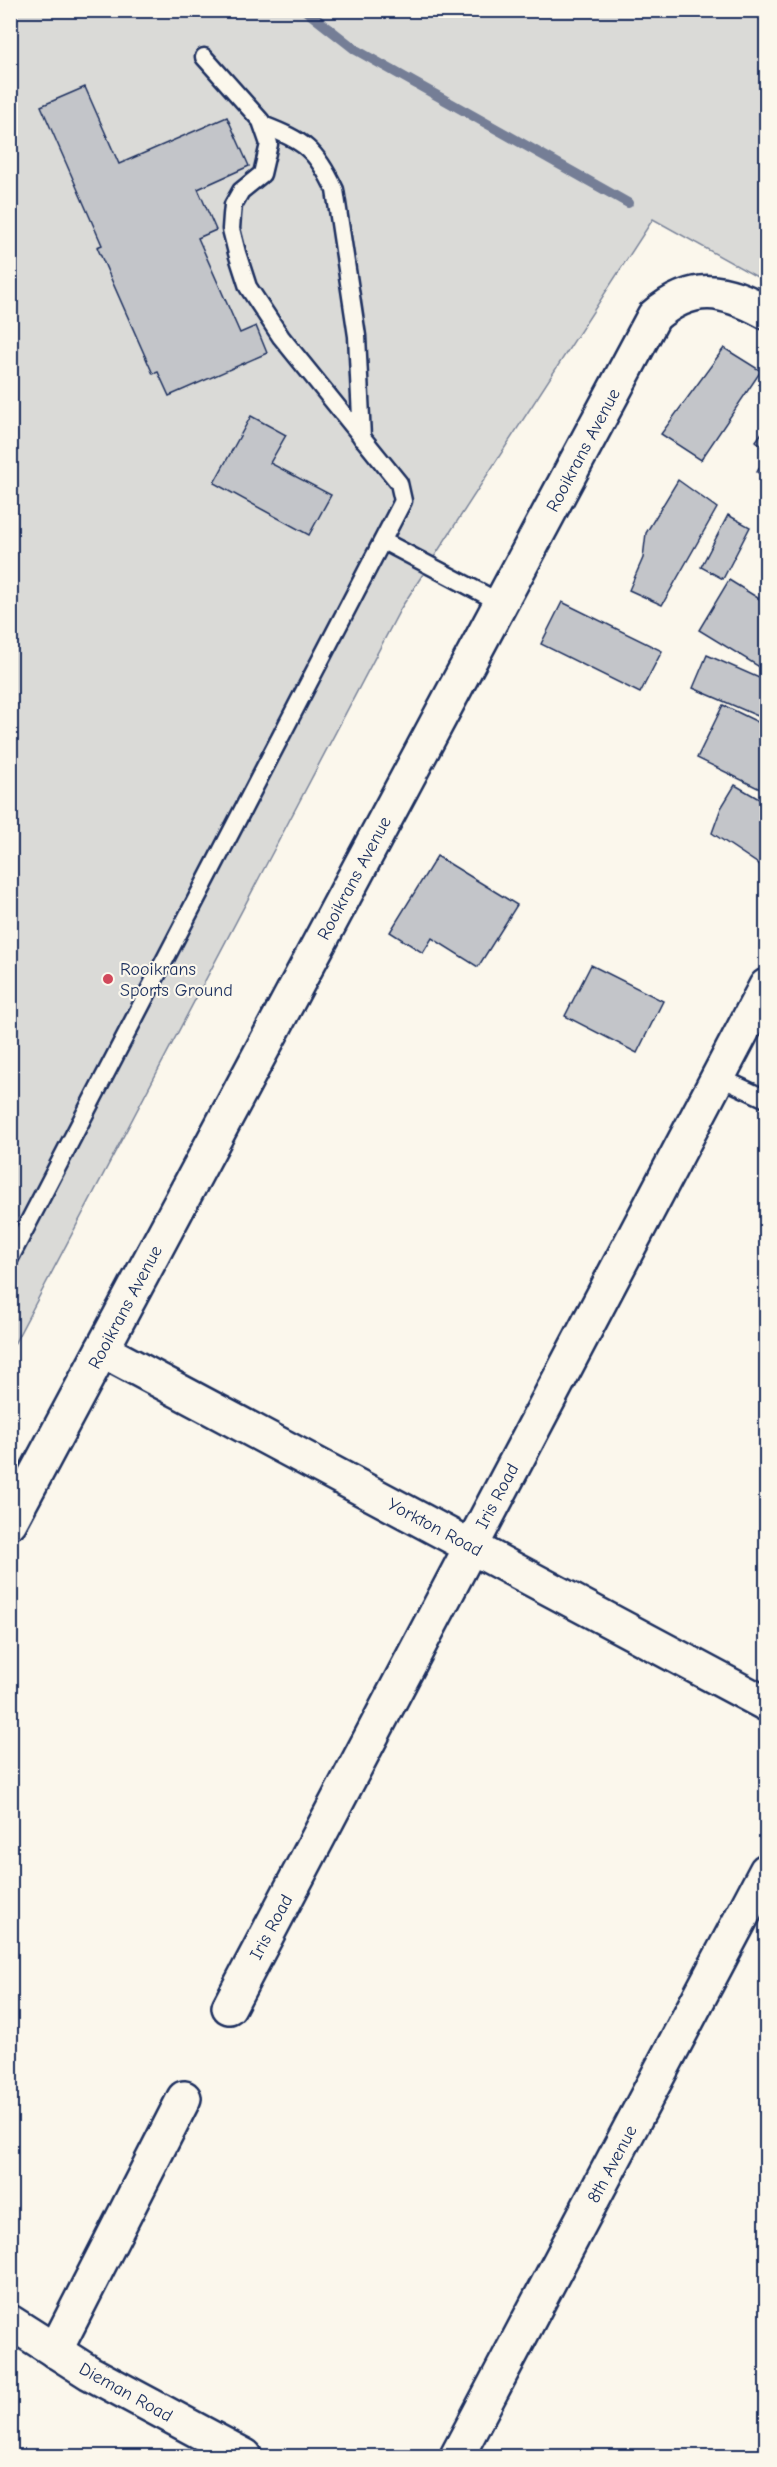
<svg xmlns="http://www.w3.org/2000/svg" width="777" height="2467" font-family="'Comic Neue',sans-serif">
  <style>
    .green { fill: #dadad7; stroke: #7a849a; stroke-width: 1.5 }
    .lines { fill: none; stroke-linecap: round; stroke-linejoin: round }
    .stream { stroke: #747e96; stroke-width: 10 }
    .building { fill: #c3c5c9; stroke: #1b2f5e; stroke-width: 1.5 }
    .lane-casing { stroke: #1b2f5e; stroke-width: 21 }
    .street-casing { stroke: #1b2f5e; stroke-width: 38 }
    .lane { stroke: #fbf7ec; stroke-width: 16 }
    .street { stroke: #fbf7ec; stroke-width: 33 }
    .poi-dot { fill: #d1495b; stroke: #fbf7ec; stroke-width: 2 }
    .labels { text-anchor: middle; stroke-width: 4.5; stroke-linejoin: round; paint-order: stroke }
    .street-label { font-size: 18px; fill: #1b2f5e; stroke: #fbf7ec }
    .poi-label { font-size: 18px; fill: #1b2f5e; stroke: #fbf7ec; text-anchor: start }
  </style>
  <rect width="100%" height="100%" fill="#fbf7ec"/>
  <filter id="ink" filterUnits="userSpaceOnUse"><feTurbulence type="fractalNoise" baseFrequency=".0167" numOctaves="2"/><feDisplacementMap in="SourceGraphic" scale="12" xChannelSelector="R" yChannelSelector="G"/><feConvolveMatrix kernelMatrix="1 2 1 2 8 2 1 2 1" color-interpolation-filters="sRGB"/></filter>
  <g filter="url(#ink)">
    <polygon class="green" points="11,11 766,11 766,282 653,219 401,608 11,1350"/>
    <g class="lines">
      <polyline class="stream" points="305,10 356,50 628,203"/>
    </g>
    <g class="building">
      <polygon points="85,87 119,164 227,117 249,166 198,189 216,230 198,238 240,333 256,326 267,353 169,396 158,372 153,374 97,247 102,245 41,106"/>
      <polygon points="724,348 761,371 701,460 661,434"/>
      <polygon points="251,416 286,435 270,463 331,495 309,535 214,483"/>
      <polygon points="766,427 766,450 756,441"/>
      <polygon points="766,456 766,478 757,472"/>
      <polygon points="678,480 717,508 662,605 629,590 643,558 646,533"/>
      <polygon points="728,515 750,527 723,579 701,567"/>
      <polygon points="729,580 766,603 766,671 699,630"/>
      <polygon points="562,602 662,651 640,693 541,644"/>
      <polygon points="707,655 766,681 766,702 760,717 693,688"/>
      <polygon points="723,705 766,726 766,792 697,758"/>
      <polygon points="735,785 766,803 766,869 712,833 721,808"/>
      <polygon points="437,856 517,905 478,967 432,938 423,953 390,932"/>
      <polygon points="591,965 663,1001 637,1053 565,1016"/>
    </g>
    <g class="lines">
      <g class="lane-casing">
        <g id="lane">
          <path d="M263,125C304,141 316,149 335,190L357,336L362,438"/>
          <polyline points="383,541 501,603"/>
          <polyline points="719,1077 766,1099"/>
          <polyline points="10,1258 403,501 399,483 281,337 248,287 237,253 231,229 232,215 233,205 241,191 262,174 269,144 261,121 204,57"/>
        </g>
      </g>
      <g class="street-casing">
        <g id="street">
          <polyline points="102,1350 766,1704"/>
          <path d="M10,1522L654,316C694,282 723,289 766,312"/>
          <polyline points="229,2007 766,986"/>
          <polyline points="10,2322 90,2373 245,2456"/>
          <polyline points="55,2351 184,2098"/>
          <polyline points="457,2456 766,1871"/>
        </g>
      </g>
      <use href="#lane" class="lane"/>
      <use href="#street" class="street"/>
    </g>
  </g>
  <circle class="poi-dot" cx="108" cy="979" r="6"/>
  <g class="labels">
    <g class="street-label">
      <text transform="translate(583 450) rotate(-62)" y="6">Rooikrans Avenue</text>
      <text transform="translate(354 878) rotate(-62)" y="6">Rooikrans Avenue</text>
      <text transform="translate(125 1307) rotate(-62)" y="6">Rooikrans Avenue</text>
      <text transform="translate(497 1496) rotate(-62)" y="6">Iris Road</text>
      <text transform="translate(435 1527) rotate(28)" y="6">Yorkton Road</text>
      <text transform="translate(271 1927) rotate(-62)" y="6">Iris Road</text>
      <text transform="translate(612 2164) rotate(-62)" y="6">8th Avenue</text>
      <text transform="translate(126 2392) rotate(29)" y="6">Dieman Road</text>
    </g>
    <g class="poi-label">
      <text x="120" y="975">Rooikrans<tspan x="120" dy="21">Sports Ground</tspan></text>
    </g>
  </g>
  <rect width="777" height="2467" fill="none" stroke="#fbf7ec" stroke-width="36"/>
  <rect x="18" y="18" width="741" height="2431" fill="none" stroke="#1b2f5e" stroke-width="2" filter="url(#ink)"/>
</svg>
